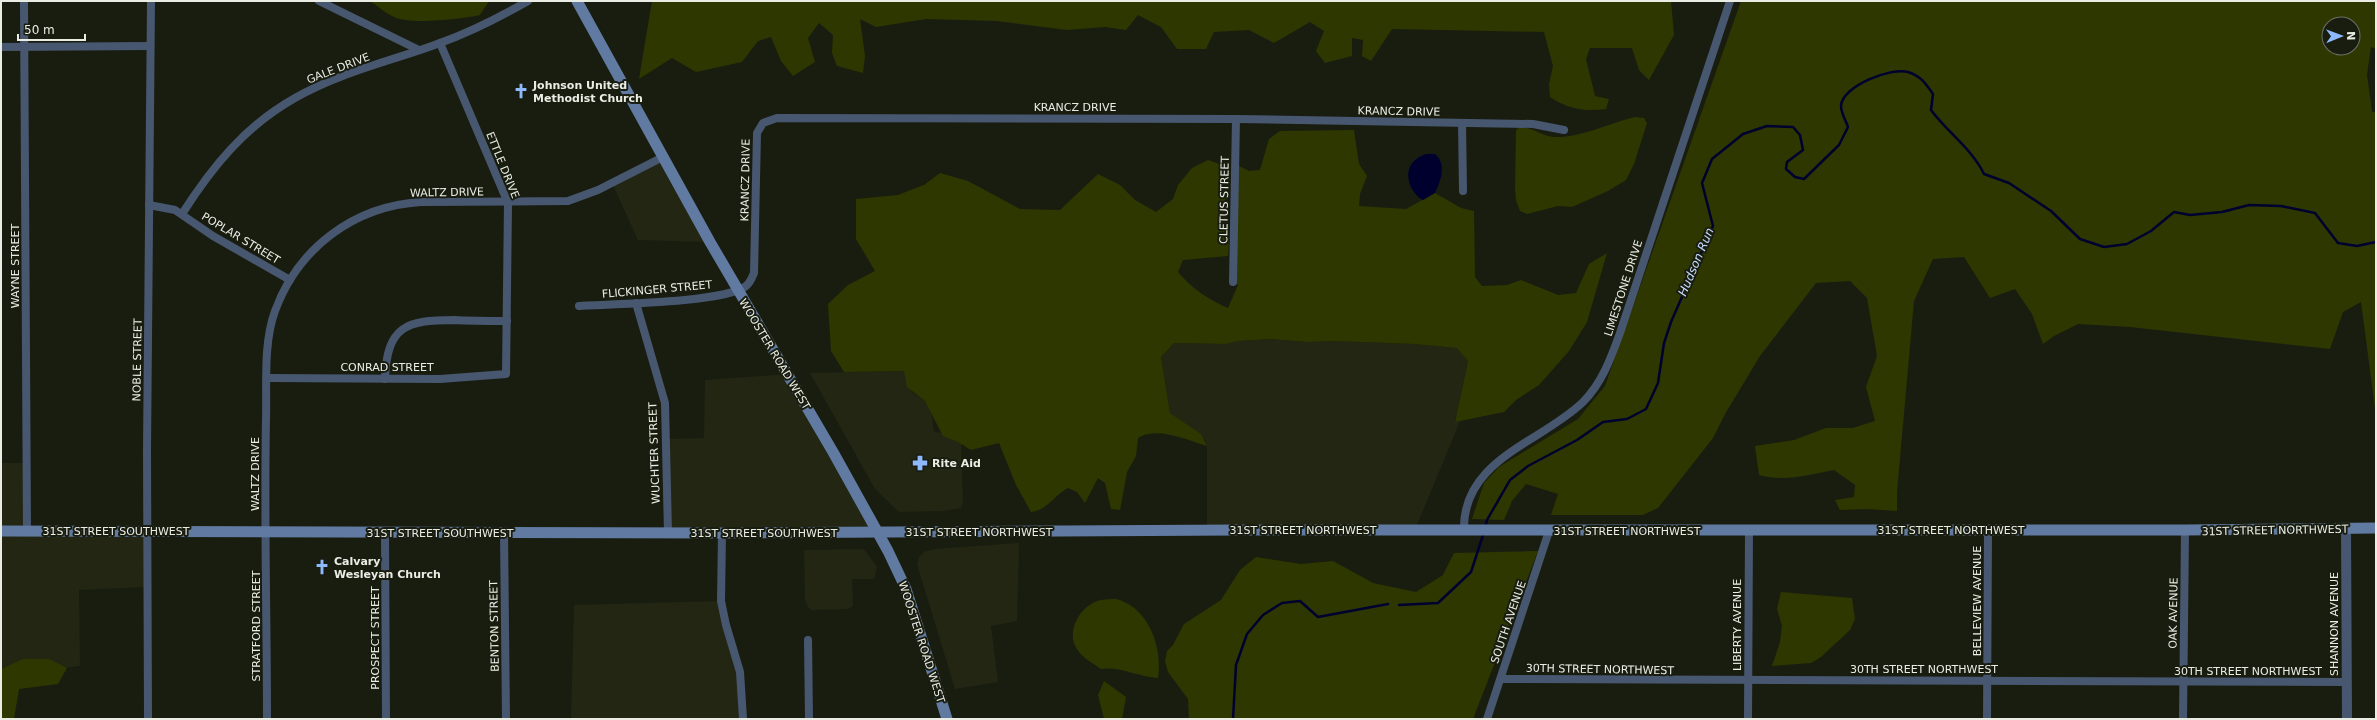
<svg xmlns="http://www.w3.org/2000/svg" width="2377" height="720" font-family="'DejaVu Sans',sans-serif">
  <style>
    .built { fill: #222613 }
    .green { fill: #2e3700; fill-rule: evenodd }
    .water { fill: #00002f }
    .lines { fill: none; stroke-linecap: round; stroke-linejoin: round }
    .stream { stroke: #00002f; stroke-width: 2.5 }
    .minor { stroke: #485770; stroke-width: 8 }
    .tertiary { stroke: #485770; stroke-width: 10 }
    .secondary { stroke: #617aa1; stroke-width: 11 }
    .labels { text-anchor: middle; stroke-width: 4; stroke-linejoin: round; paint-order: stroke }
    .street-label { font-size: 11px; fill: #eaede4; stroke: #191d10 }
    .poi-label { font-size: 11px; font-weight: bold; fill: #eaede4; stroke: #191d10; text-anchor: start }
    .water-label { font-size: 12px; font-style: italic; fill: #c6dbfd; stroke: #191d10 }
  </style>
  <rect width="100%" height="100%" fill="#191d10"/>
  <g class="built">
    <polygon points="663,157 710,242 638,240 612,183"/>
    <polygon points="1271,339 1307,342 1333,341 1414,344 1457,348 1463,354 1468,361 1455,421 1461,419 1417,525 1207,528 1207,446 1205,440 1170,413 1161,357 1174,343 1226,344 1238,341"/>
    <polygon points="904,371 912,392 925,401 931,410 934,432 952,434 961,439 963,503 961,508 943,511 899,512 875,489 810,373"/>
    <polygon points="788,374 879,533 668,533 666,439 704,438 705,380"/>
    <polygon points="1,463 27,463 28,531 147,532 147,587 79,590 80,666 1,675"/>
    <polygon points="1019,543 1017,621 991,626 998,682 955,689 917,564 919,557 924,552 934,549"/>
    <polygon points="864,549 877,567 874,579 852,579 853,606 848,609 812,610 808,607 805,600 804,550"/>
    <polygon points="721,601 736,656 743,719 571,719 574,605"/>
  </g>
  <g class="green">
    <path d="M370,1H489L480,15C462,19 410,25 394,17C385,13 378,6 370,1Z"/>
    <path d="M652,1H1671L1674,35L1649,80L1639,70L1632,48H1590L1586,59L1595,96L1609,99L1606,109C1585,112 1568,109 1550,97L1549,84L1553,66L1544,32L1392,29L1371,61L1362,56L1363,40L1352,38V56L1325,63L1316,51L1324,31L1310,22L1274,43L1249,30L1214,32L1206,49H1177L1161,27L1138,15L1126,30L1105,27L1067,30L997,21L926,19L876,27L860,19L865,56L863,73L837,66L832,53L833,35L819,23L808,38L815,62L793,76L781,61L771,37L758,41L742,62L696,72L672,58L639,79Z"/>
    <path d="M1741,1H2376V49L2371,47L2367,75L2372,112H2376V416L2361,302L2343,312L2330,349L2130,327L2078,324L2054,336L2043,344L2032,314L2015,289L1990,298L1964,257L1933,259L1914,301L1897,492V511L1867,509L1840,510L1835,500L1854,497L1855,485L1834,470C1808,475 1785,482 1759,475L1755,446L1794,440L1826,428H1853L1875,421L1866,387L1877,356L1867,298L1850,281L1816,283L1760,356L1725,414L1713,438L1658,508L1643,515H1551L1558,494L1526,484L1512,501L1504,520L1472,519L1484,483L1499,467L1578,419L1605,386ZM2329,24H2353V48H2329Z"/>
    <path d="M1635,117L1644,118L1647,123L1634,164L1626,180L1608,191L1572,207L1558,206L1527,214L1520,211L1516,200L1515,188L1516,131L1519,127C1533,127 1542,136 1554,137C1581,138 1609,123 1635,117Z"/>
    <path d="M1354,130L1359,164L1367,176L1360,194L1359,206L1406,209L1435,193L1461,208L1474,211L1475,277L1482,286L1507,285L1521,280L1558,295L1576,293L1589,264L1607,253L1587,322L1569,351L1539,385L1516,400L1504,412L1455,422L1468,361L1457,348L1414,344L1333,341L1307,342L1271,339L1238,341L1226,344L1174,343L1161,357L1170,413L1201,434L1207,446C1187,440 1157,426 1138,438L1136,456L1127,472L1120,510L1111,509L1105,483L1098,478L1085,503L1077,492L1068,488C1054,495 1048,510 1031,512L1016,485L999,443L971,450L958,442L943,436L925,401L907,387L904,371L844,372L831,351L828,304L848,285L875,271L856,239V199L898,195L924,185L940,173L968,181L1020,209L1060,210L1098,174L1120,185L1135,200L1156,212L1173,199L1178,185L1192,168L1208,160L1222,165C1226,179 1225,191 1226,206C1227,223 1230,238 1228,256L1183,260L1178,272C1191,288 1209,300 1228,308L1238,285L1233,282L1235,164L1249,171L1260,170L1269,139L1280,131Z"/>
    <polygon points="1538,551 1473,719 1189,719 1188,699 1168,672 1165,661 1167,651 1173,645 1184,624 1221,600 1240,570 1256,557 1301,564 1333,561 1373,583 1416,592 1443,575 1454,553"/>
    <polygon points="1781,592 1852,598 1855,619 1850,630 1821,657 1811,663 1772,666 1780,642 1782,626 1777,609"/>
    <path d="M1116,599C1148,607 1163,647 1158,678C1139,677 1119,666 1101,669C1093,663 1082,658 1077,649C1065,631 1081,604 1101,600C1106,599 1112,599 1116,599Z"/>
    <polygon points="23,659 49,659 67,668 58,684 19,689 14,719 1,719 1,669"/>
    <polygon points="1104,681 1126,697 1122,719 1104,719 1098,695"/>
  </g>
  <path class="water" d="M1426,154H1435C1447,164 1441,181 1435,193L1423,200C1418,198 1415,193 1412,189C1404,173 1409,160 1426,154Z"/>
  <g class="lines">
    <g class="stream">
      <path d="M1485,528L1487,520L1510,480L1528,466L1577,440L1603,422L1627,419L1646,409L1658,383L1664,343L1671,322L1713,226L1702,183L1712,159L1743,134L1767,126L1793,127L1800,135L1803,150L1787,162L1786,169L1795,177L1804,179L1839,145L1848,127C1846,121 1841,113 1841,106C1842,86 1891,67 1908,72C1921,76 1926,84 1933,94L1931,110C1948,133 1972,149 1984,174L2009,183L2051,211L2080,239L2104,247L2127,244L2151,231L2174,212L2190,215L2222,212L2249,205L2281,206L2315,213L2338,243L2357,246L2376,242"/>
      <polyline points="1399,605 1438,603 1471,572 1484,532"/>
      <polyline points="1233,719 1236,665 1247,634 1263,615 1282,603 1300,601 1318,617 1388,604"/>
    </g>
    <g class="minor">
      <polyline points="24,1 27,531"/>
      <polyline points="319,1 419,50"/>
      <polyline points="1,47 150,46"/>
      <polyline points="1462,123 1463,191"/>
      <polyline points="149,205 175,210 213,236 290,280"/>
      <path d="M182,214C212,167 245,126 295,98C340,72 392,61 440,43C471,32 500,17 528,1"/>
      <polyline points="1233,282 1236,119"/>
      <polyline points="636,303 665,403 668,533"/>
      <path d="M579,306C611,304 724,303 746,286C750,283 752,278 754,273L757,133L763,123L777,118L1236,119L1533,124L1564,130"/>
      <polyline points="268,378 440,379 506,374 508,203 440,43"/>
      <path d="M385,379C387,326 406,320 454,320C472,321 489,321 507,321"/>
      <path d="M1464,529C1463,459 1542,442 1583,402C1602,383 1611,358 1620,333L1730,1"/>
      <polyline points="385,533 386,719"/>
      <polyline points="504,533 506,719"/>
      <polyline points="722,533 721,601 726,625 740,672 743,719"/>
      <polyline points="808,640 809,719"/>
      <polyline points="1501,679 2347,682"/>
      <polyline points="148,719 147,450 151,1"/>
      <path d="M267,719C267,619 264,519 266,419C267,385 263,344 275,311C298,248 354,206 421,202L568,201L598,190L663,157"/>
      <polyline points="1487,719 1549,531"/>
      <polyline points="1748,719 1749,530"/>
      <polyline points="1987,719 1988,530"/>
      <polyline points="2183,719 2185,530"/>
    </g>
    <polyline class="tertiary" points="2346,529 2347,719"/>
    <g class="secondary">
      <polyline points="577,1 710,242 833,452 888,551 906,589 947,719"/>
      <polyline points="1,531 722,533 1238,530 2185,530 2376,528"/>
    </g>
  </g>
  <defs>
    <g id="church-bare" transform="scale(1.2)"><path d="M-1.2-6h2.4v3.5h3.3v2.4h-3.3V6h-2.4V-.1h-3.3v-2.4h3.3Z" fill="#8eb9fc" stroke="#191d10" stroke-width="2.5" paint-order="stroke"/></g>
    <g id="pharmacy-bare" transform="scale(1.2)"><path d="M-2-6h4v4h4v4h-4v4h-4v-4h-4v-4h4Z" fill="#8eb9fc" stroke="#191d10" stroke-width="2.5" paint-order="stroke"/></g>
  </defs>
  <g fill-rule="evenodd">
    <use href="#church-bare" x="521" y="91"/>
    <use href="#pharmacy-bare" x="920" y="463"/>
    <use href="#church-bare" x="322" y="567"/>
  </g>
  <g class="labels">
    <g class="street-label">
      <text transform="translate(338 68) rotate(-21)" y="4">GALE DRIVE</text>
      <text x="1075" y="111">KRANCZ DRIVE</text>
      <text transform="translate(1399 111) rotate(1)" y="4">KRANCZ DRIVE</text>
      <text transform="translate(503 165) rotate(68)" y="4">ETTLE DRIVE</text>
      <text transform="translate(745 180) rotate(-89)" y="4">KRANCZ DRIVE</text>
      <text transform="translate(447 192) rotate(-1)" y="4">WALTZ DRIVE</text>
      <text transform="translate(1224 200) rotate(-89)" y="4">CLETUS STREET</text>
      <text transform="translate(241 238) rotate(31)" y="4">POPLAR STREET</text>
      <text transform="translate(15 266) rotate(-90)" y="4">WAYNE STREET</text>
      <text transform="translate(1623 288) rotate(-72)" y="4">LIMESTONE DRIVE</text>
      <text transform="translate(657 289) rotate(-5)" y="4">FLICKINGER STREET</text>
      <text transform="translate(775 354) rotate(59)" y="4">WOOSTER ROAD WEST</text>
      <text transform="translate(137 360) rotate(-89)" y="4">NOBLE STREET</text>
      <text x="387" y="371">CONRAD STREET</text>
      <text transform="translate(654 453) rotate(-92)" y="4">WUCHTER STREET</text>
      <text transform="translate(255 474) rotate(-90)" y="4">WALTZ DRIVE</text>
      <text x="1303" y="534">31ST STREET NORTHWEST</text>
      <text x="1951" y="534">31ST STREET NORTHWEST</text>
      <text transform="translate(2275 530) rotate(-1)" y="4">31ST STREET NORTHWEST</text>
      <text x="116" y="535">31ST STREET SOUTHWEST</text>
      <text x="1627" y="535">31ST STREET NORTHWEST</text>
      <text x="979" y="536">31ST STREET NORTHWEST</text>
      <text x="440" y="537">31ST STREET SOUTHWEST</text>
      <text x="764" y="537">31ST STREET SOUTHWEST</text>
      <text transform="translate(1977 601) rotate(-90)" y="4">BELLEVIEW AVENUE</text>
      <text transform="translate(2173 613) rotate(-89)" y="4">OAK AVENUE</text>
      <text transform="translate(1508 622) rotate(-71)" y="4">SOUTH AVENUE</text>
      <text transform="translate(2334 624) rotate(-90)" y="4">SHANNON AVENUE</text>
      <text transform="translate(1737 625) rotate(-90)" y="4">LIBERTY AVENUE</text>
      <text transform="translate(256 626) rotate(-90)" y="4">STRATFORD STREET</text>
      <text transform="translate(494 626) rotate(-91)" y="4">BENTON STREET</text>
      <text transform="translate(375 638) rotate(-90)" y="4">PROSPECT STREET</text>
      <text transform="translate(922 642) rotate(72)" y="4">WOOSTER ROAD WEST</text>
      <text transform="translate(1600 669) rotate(1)" y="4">30TH STREET NORTHWEST</text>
      <text x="1924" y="673">30TH STREET NORTHWEST</text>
      <text x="2248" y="675">30TH STREET NORTHWEST</text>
    </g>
    <g class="poi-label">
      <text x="533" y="89">Johnson United<tspan x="533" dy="13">Methodist Church</tspan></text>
      <text x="932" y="467">Rite Aid</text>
      <text x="334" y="565">Calvary<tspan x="334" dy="13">Wesleyan Church</tspan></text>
    </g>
    <g class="water-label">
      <text transform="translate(1696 262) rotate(-67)" y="4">Hudson Run</text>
    </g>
  </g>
  <rect width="2377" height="720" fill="none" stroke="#eaede4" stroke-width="4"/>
  <g transform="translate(2341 36) rotate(89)"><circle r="19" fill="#191d10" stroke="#6d7065"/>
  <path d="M0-3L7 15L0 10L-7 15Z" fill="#8eb9fc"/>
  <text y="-6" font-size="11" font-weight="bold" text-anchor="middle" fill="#eaede4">N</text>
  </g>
  <path d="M18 34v6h67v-6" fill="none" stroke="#eaede4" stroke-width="2"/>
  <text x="24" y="34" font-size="12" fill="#eaede4" stroke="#191d10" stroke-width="3" paint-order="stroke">50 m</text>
</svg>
